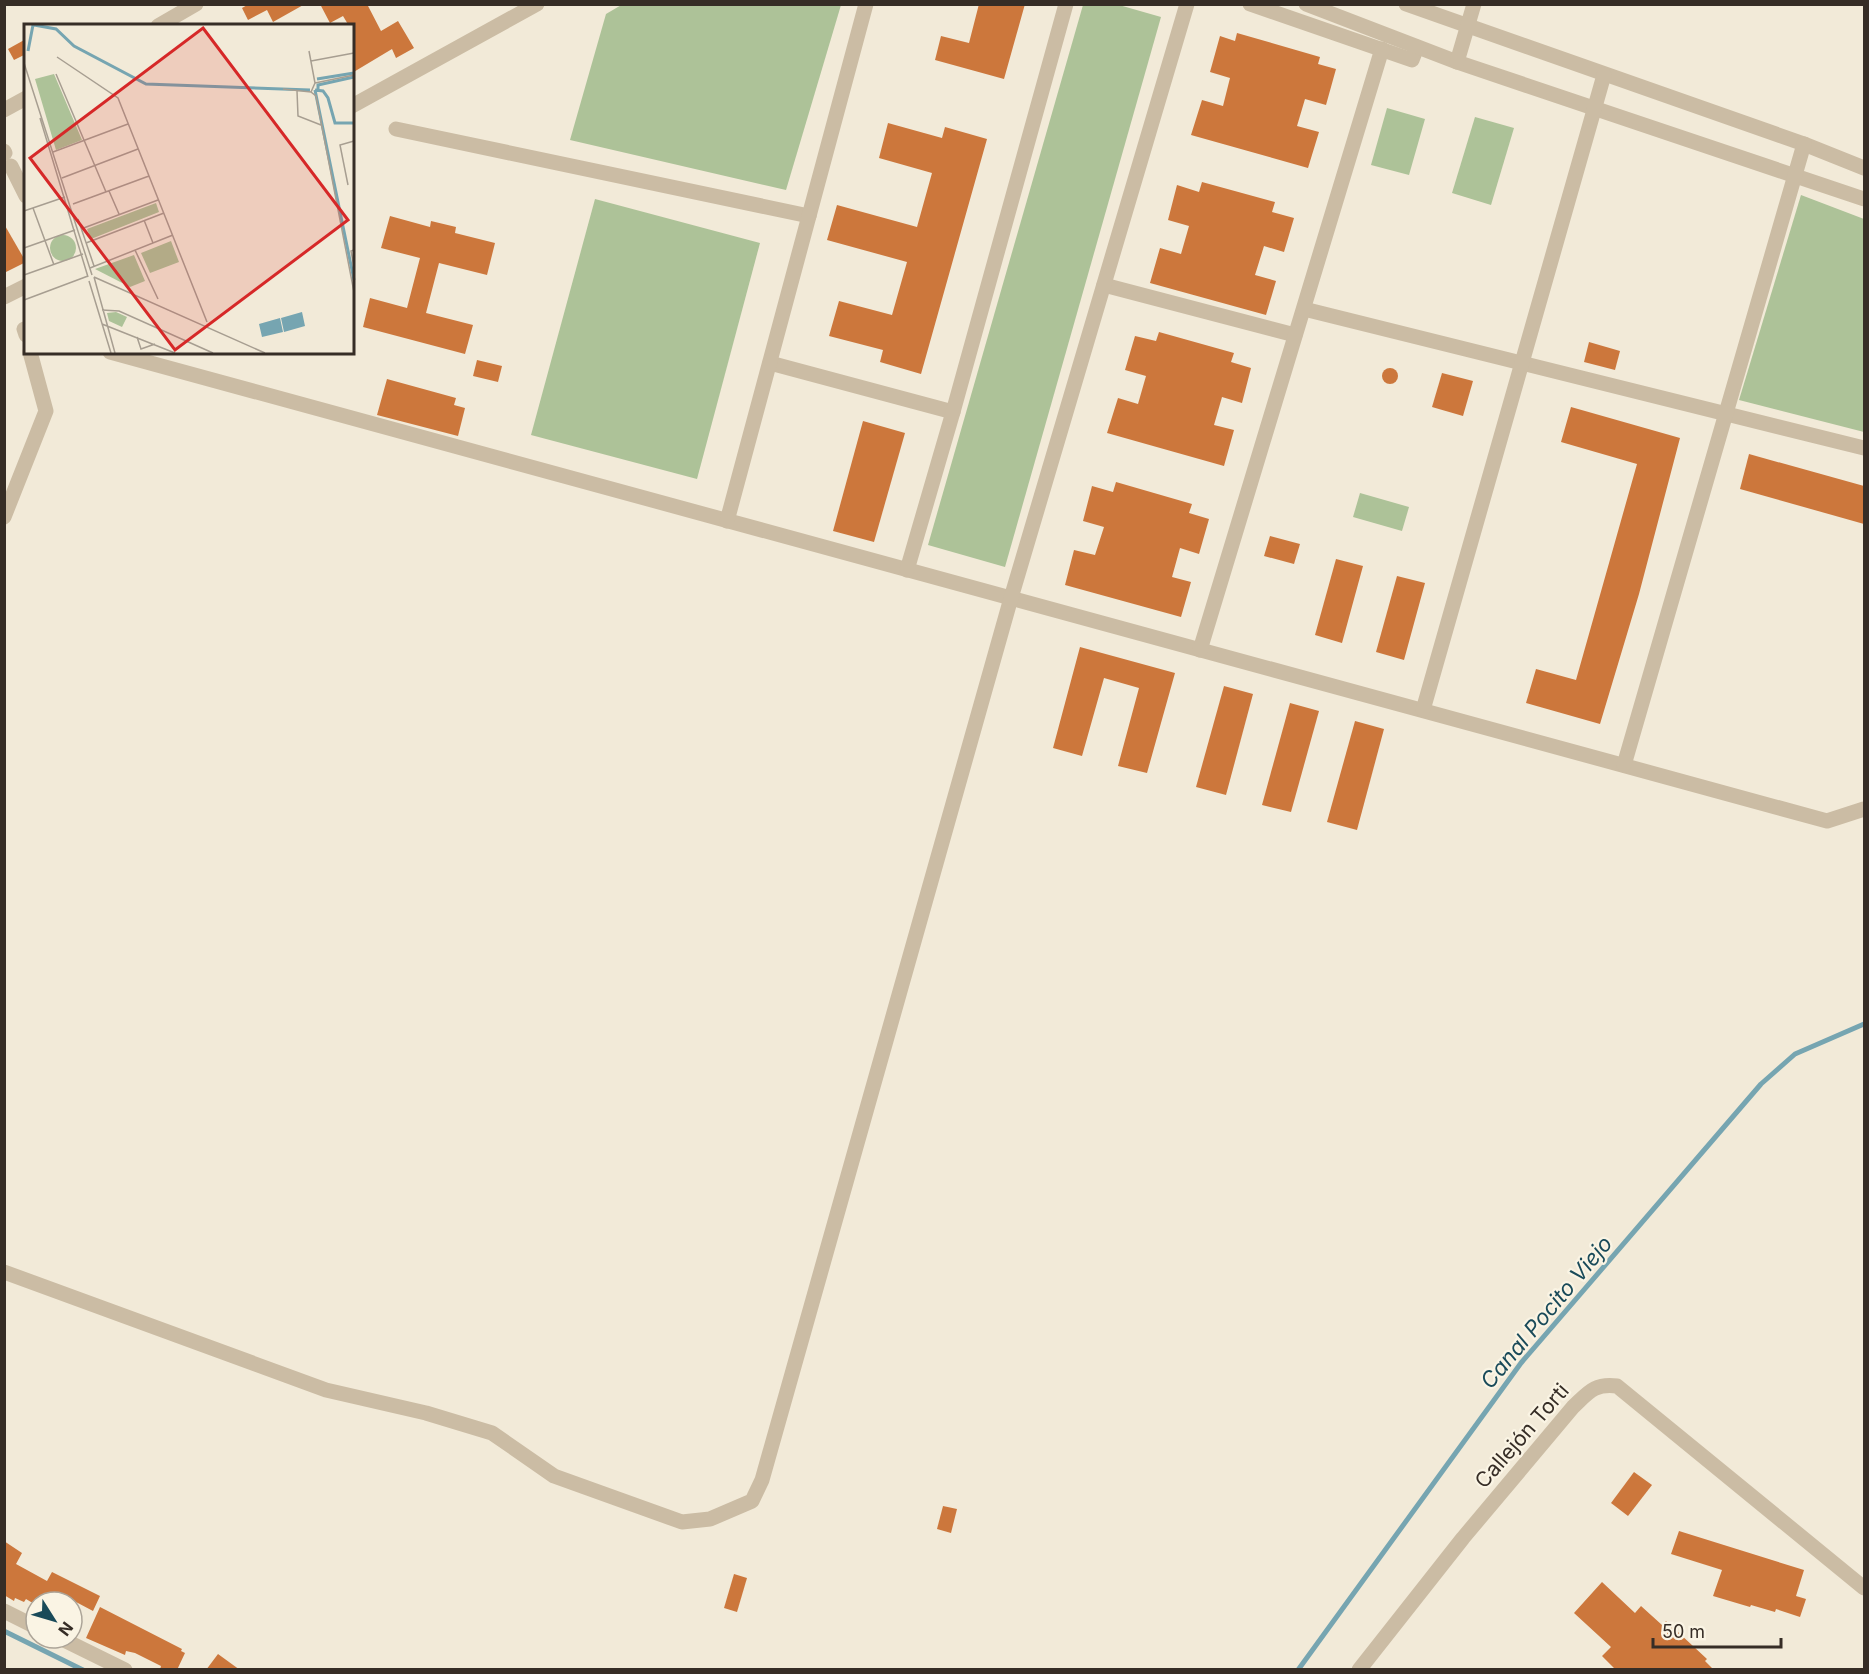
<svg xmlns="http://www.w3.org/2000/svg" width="1869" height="1674" font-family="Inter,sans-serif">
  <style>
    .green { fill: #adc298 }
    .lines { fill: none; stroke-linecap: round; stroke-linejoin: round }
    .stream { stroke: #76a5b1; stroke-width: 5 }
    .building { fill: #cc773c }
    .minor { stroke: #cbbca4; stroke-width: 15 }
    .labels { text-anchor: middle; stroke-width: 4.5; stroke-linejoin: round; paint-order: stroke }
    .street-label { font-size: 21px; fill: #362d26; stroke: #faf4e4 }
    .water-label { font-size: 22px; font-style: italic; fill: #194a59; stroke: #faf4e4 }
    .inset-river { fill: none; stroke: #76a5b1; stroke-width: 3 }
    .inset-road { fill: none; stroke: #a79e91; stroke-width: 1.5 }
    .view { fill: #d62828; fill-opacity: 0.15; stroke: #d62828; stroke-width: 3 }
    .inset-edge { fill: none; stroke: #362d26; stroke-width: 3 }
  </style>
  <rect width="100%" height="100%" fill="#f2ead8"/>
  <g class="green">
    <polygon points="623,4 841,5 786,190 570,140 606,14"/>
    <polygon points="1083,5 1119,5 1161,17 1005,567 928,545"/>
    <polygon points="1387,108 1425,119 1409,175 1371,165"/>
    <polygon points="1475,117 1514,128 1491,205 1452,193"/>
    <polygon points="1801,195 1864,219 1864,432 1739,400"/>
    <polygon points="595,199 760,243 697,479 531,435"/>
    <polygon points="1360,493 1409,507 1402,531 1353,517"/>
  </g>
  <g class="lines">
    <g class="stream">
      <polyline points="4,1631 83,1670"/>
      <polyline points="1298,1670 1521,1363 1761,1084 1795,1054 1864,1024"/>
    </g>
  </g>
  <g class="building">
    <polygon points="249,4 305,4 273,22 267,10 248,20 242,8"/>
    <polygon points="320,4 367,4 381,31 398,21 414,48 396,58 392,49 352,73 352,26 349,26 343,16 330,23"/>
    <polygon points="979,4 1025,4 1004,79 935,60 941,36 969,43"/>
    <polygon points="1237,33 1320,57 1318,64 1336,69 1326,105 1305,99 1297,126 1319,132 1308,168 1191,135 1202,100 1223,106 1230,78 1210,72 1220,36 1235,41"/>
    <polygon points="26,39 26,54 14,60 8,49"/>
    <polygon points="888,123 942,138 945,127 987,139 921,374 880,362 883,350 829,336 839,301 892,315 907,262 827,240 837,205 917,227 932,173 879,158"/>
    <polygon points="1202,182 1275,202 1272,212 1294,218 1284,252 1264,246 1255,275 1276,281 1266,315 1150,283 1160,248 1181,254 1189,226 1168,220 1177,185 1199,192"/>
    <polygon points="390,216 430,227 431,221 456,227 455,233 495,243 487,275 439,263 426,313 473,325 465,354 363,327 370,298 407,308 420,258 381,248"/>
    <polygon points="4,224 26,262 4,273"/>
    <polygon points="1159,332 1234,353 1231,362 1251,368 1242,403 1222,397 1214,425 1234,430 1224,466 1107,433 1118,398 1138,404 1146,376 1125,370 1135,336 1156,341"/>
    <polygon points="1589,342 1620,351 1615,370 1584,362"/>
    <polygon points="477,360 502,366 498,382 473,376"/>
    <circle cx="1390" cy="376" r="8"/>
    <polygon points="1442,373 1473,381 1463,416 1432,407"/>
    <polygon points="387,379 456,398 454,405 465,408 458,436 377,415"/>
    <polygon points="1571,407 1680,438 1639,594 1600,724 1526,703 1536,669 1576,680 1637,464 1561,442"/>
    <polygon points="863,421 905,433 874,542 833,531"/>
    <polygon points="1749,454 1864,486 1864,524 1740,489"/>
    <polygon points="1116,482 1192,504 1189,513 1209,519 1199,554 1180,548 1172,577 1191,582 1181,617 1065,585 1074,550 1095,555 1104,527 1083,521 1092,486 1113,492"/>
    <polygon points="1270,536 1300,544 1294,564 1264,556"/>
    <polygon points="1336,559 1363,566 1342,643 1315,635"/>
    <polygon points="1397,576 1425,583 1404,660 1376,652"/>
    <polygon points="1080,647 1175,673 1147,773 1118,766 1139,688 1104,678 1082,756 1053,748"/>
    <polygon points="1224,686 1253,694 1226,795 1196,787"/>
    <polygon points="1290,703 1319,711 1291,812 1262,805"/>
    <polygon points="1355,721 1384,729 1357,830 1327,822"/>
    <polygon points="1634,1472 1652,1485 1628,1516 1611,1503"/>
    <polygon points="943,1506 957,1509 951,1533 937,1529"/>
    <polygon points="1679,1531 1804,1570 1796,1596 1806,1599 1800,1617 1776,1609 1775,1612 1751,1605 1750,1607 1713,1596 1722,1570 1671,1554"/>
    <polygon points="4,1541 22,1553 16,1564 47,1581 52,1572 100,1596 93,1611 76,1602 31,1602 26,1599 24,1602 15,1598 14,1601 4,1595"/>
    <polygon points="734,1574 747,1578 737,1612 724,1608"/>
    <polygon points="1602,1582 1635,1613 1641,1606 1662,1625 1666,1621 1707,1659 1705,1661 1714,1670 1616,1670 1602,1656 1611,1647 1574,1613"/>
    <polygon points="100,1607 182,1649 181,1651 185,1653 177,1670 160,1670 161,1666 135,1653 126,1651 125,1655 86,1638"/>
    <polygon points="218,1654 240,1670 206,1670"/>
  </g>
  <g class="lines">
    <g class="minor">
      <polyline points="1250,4 1412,60 1417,47"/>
      <polyline points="1306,4 1457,62 1864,199"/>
      <polyline points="1406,4 1804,144 1864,168"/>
      <polyline points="158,26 196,4"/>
      <polyline points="1457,62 1474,4"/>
      <polyline points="352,106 537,4"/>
      <polyline points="4,110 26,98"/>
      <polyline points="396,129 809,216"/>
      <polyline points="4,151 5,153"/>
      <polyline points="11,166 26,196"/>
      <polyline points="1104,285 1295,335"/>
      <polyline points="4,297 26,286"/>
      <polyline points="1304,309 1864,448"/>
      <polyline points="24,329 26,335"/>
      <polyline points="110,352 1827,821 1864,809"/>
      <polyline points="770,363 953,412"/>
      <polyline points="4,517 46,411 30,352"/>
      <polyline points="727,521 866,4"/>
      <polyline points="907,570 953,412 1066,4"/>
      <polyline points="1200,650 1382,49"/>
      <polyline points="1423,710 1604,75"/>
      <polyline points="1624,765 1804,144"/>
      <polyline points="4,1272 326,1390 426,1413 492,1433 554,1476 682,1522 710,1519 752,1501 762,1480 1011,598 1187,4"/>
      <polyline points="4,1611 36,1627"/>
      <polyline points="60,1638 125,1670"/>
      <path d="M1359,1670L1463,1538L1573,1407C1588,1393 1594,1383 1617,1386L1864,1588"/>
    </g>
  </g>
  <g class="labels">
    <g class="street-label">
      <text transform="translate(1522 1436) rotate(-49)" y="7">Callejón Torti</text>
    </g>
    <g class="water-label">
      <text transform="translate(1546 1312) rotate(-50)" y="8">Canal Pocito Viejo</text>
    </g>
  </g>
  <g transform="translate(24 24)">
    <rect width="330" height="330" fill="#f2ead8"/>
    <path d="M30,50L58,116L32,126L11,55ZM132,179L135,188L67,215L63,205ZM26 224a13 13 0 1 1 26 0a13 13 0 1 1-26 0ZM147,217L155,238L126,249L117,229ZM110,231L121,257L106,263L71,245ZM92,288L103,293L98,303L85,297L83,289Z" fill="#adc298"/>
    <path d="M278,288L281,302L260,308L257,294ZM256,294L259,308L238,313L235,300Z" fill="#76a5b1"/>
    <path class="inset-river" d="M10,1L32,5L50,22L122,60L286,66M4,27L9,1M293,55L330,49M294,65V61L330,53M291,66L330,256M291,66L299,67L304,74L311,99H330"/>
    <path class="inset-road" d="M285,27L291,59L287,68L292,72L330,268M33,33L94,74L183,298M287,37L330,29M0,39L68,251M32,50L82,168M291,59L330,51M259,65L287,68M273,67L274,92L297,101M16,94L64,253M29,128L104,100M38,154L114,125M324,161L316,121L330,117M85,167L95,190M49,180L125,152M9,184L30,241M0,187L41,173M54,195L70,242M120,196L129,219M57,205L134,176M62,219L140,189M0,224L51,206M111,226L134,275M330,226L327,227L330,243M66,244L149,211M0,251L59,230M70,253L241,329M70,253L91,329M65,257L87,329M0,276L64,252M78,286L95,287L189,329M78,300L151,329M113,313L117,325L131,320"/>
    <path class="view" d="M179,4L324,196L151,326L6,134Z"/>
    <rect width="330" height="330" class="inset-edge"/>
  </g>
  <rect width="1869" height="1674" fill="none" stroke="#362d26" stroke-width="12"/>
  <g transform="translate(54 1620) rotate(127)"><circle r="28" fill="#faf4e4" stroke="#aca498" stroke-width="1.5"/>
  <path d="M0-4.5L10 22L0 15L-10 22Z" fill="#194a59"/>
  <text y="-9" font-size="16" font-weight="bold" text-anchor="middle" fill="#362d26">N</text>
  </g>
  <path d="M1653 1638v9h128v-9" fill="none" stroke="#362d26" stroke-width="3"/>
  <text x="1662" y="1638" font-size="18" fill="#362d26" stroke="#faf4e4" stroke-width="4.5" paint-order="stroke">50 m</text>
</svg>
